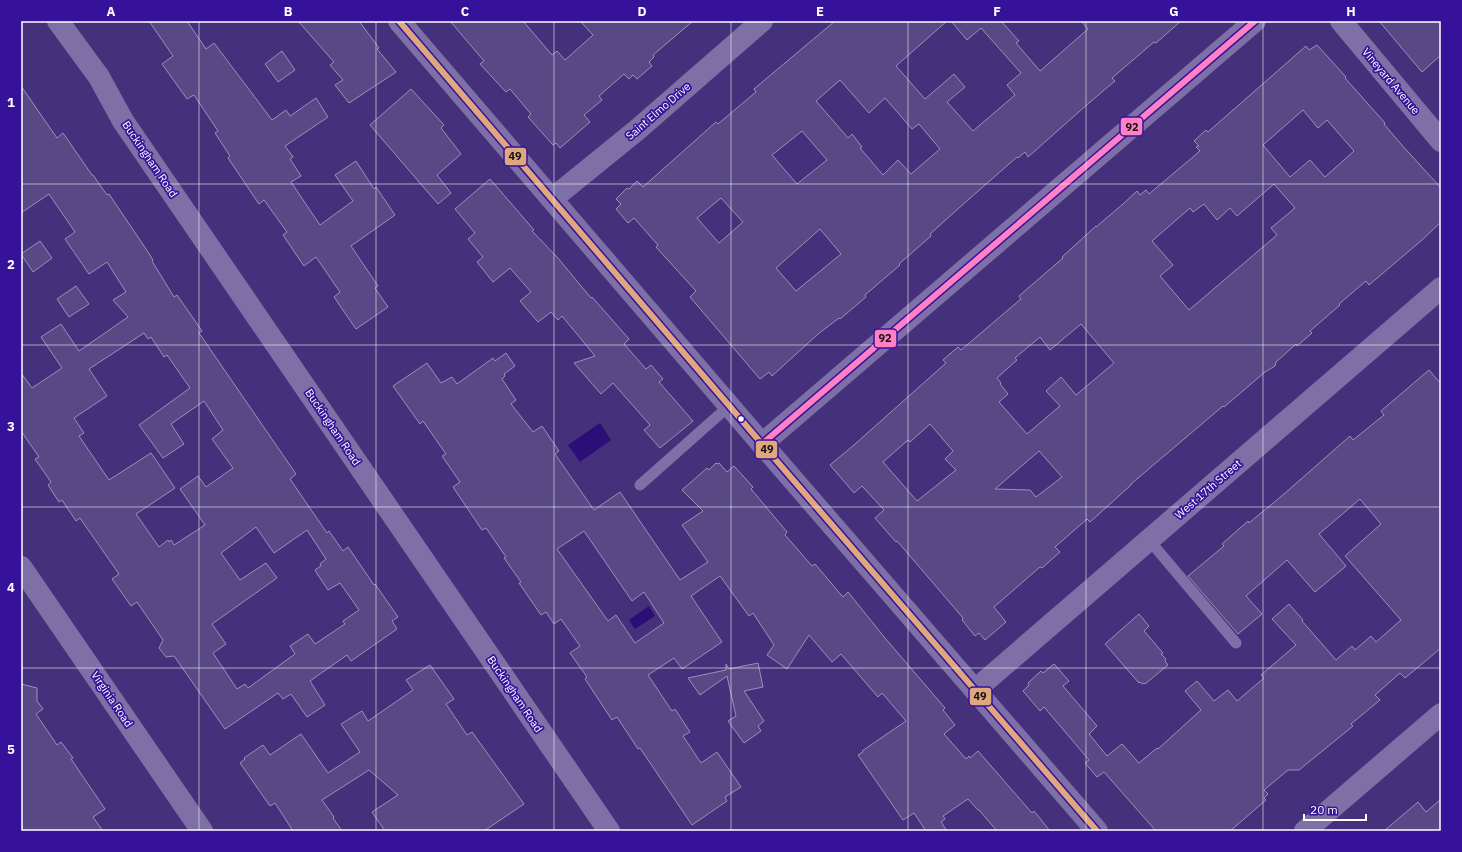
<svg xmlns="http://www.w3.org/2000/svg" width="1462" height="852" font-family="'IBM Plex Sans',sans-serif">
  <style>
    .water { fill: #2b0e76 }
    .building { fill: #584885; stroke: #9b90ba; fill-rule: evenodd }
    .lines { fill: none; stroke-linecap: round; stroke-linejoin: round }
    .service { stroke: #7e70a6; stroke-width: 11 }
    .minor { stroke: #7e70a6; stroke-width: 22 }
    .tertiary { stroke: #7e70a6; stroke-width: 22 }
    .bus-1-casing { stroke: #36129a; stroke-width: 9 }
    .bus-2-casing { stroke: #36129a; stroke-width: 9 }
    .bus-1 { stroke: #dfa77e; stroke-width: 6 }
    .bus-2 { stroke: #ff80c5; stroke-width: 6 }
    .grid { fill: none; stroke: #fff; stroke-width: 1; stroke-opacity: 0.55 }
    .bus-dot { fill: #fff; stroke: #36129a; stroke-width: 1.5 }
    .labels { text-anchor: middle; stroke-width: 3.5; stroke-linejoin: round; paint-order: stroke }
    .street-label { font-size: 11px; fill: #fff; stroke: #36129a }
    .line-badge { stroke: #36129a; stroke-width: 1.5 }
    .pale-badge-label { font-size: 11px; text-anchor: middle; font-weight: bold; fill: #111 }
    .neatline { fill: none; stroke: #fff; stroke-width: 1.5 }
    .grid-label { font-size: 13px; text-anchor: middle; font-weight: bold; fill: #fff }
  </style>
  <rect width="100%" height="100%" fill="#45317b"/>
  <g class="water">
    <polygon points="600,423 611,440 580,462 568,445"/>
    <polygon points="649,606 655,616 635,629 629,620"/>
  </g>
  <g class="building">
    <polygon points="149,21 187,21 206,49 214,43 272,120 286,110 290,116 316,98 328,117 285,146 293,157 290,159 301,176 291,182 320,225 353,201 335,175 356,161 374,189 376,187 395,215 351,246 378,286 375,288 388,307 356,329 334,297 340,292 316,257 304,266 283,235 287,232 264,200 259,204 228,158 230,156 215,133 218,131 194,95 187,99 162,64 173,56"/>
    <polygon points="298,21 359,21 379,48 377,49 396,72 349,103 335,85 343,80 330,65 334,62"/>
    <polygon points="450,21 523,21 552,55 557,51 565,60 593,35 580,21 693,21 653,55 654,57 649,62 652,66 637,79 633,75 629,79 624,74 599,96 602,100 584,115 590,122 560,148 556,143 553,145 528,117 531,114 510,89 506,92 480,64 484,61"/>
    <path d="M835,21H947L896,66L925,99L954,74L965,87L947,102L973,131L1015,95L1007,85L1021,73L981,28L967,40L951,21H1001L1019,41L1016,43L1040,71L1088,29L1081,21H1181L1156,43L1154,42L1112,78L1115,81L1090,102L1028,157L1025,152L1018,158L1017,157L969,199L930,234L931,236L899,264L900,265L865,295L866,297L840,319L839,318L818,334L772,376L769,372L760,379L690,297L696,291L656,247L658,245L634,218L628,223L616,209L621,204L616,199L627,188L629,189L637,181L643,187L716,122L718,124L756,92L754,89ZM840,80L869,113L885,98L912,129L919,124L940,149L911,174L898,160L883,175L860,148L862,147L852,134L848,138L816,101ZM802,131L827,160L797,184L772,155ZM721,198L743,222L719,243L697,218ZM820,229L841,254L796,291L776,268Z"/>
    <polygon points="1379,21 1441,21 1441,55 1422,72"/>
    <path d="M1317,45L1346,77L1345,78L1385,123L1384,124L1400,143L1441,188V222L1422,240L1369,285L1366,281L1339,304L1340,305L1310,331L1312,333L1297,346L1296,344L1276,362L1275,366L1265,372L1224,407L1223,406L1131,484V485L1090,522L1087,519L1055,547L1060,552L1042,568L1040,567L994,607L1006,622L985,640L979,633L975,636L962,620L963,618L922,570L897,541L896,542L875,518L884,510L862,486L854,493L830,465L854,445L946,363L943,360L958,347L961,350L1021,299L1019,296L1063,258L1062,257L1096,226V227L1123,204L1137,191L1140,195L1146,190L1149,194L1200,151L1196,147L1199,146L1194,141L1206,130L1208,132L1306,46L1309,50ZM1303,110L1318,128L1327,120L1354,151L1325,177L1310,160L1290,177L1263,145ZM1274,184L1295,208L1271,228L1277,235L1189,310L1160,276L1173,265L1152,241L1190,208L1193,212L1204,204L1217,220L1230,208L1237,216ZM1081,324L1114,363L1076,395L1061,377L1046,391L1060,406L1027,434L999,402L1008,394L1000,384L1001,383L997,378L1017,360L1015,358L1040,337L1050,350ZM930,424L953,451L945,459L956,470L917,501L883,462L908,440L910,442ZM1039,451L1062,477L1036,497L1030,490L995,489Z"/>
    <polygon points="282,51 295,70 278,82 265,64"/>
    <path d="M21,86L57,138L63,133L92,175H93L107,195L109,194L148,252L153,260L152,261L174,297L177,295L202,331L199,333L296,474L290,479L327,533L329,531L343,551L348,547L374,585L375,584L398,617L392,621L397,629L351,661L347,655L310,681L325,705L307,717L291,694L283,699L278,693L225,729L174,656L166,657L159,648L163,640L137,602L131,606L112,579L119,574L80,518L76,521L62,500L59,502L48,485L51,482L35,459L39,457L21,431V373L32,388L62,368L41,337L61,324L79,351L128,317L113,300L126,292L107,262L89,274L65,239L75,232L49,194L21,213ZM144,333L148,339L151,337L164,357L167,355L190,388L139,425L163,458L184,444L171,424L204,401L223,430L212,439L233,468L206,487L198,476L180,489L205,525L174,545L171,540L169,542L168,540L159,547L136,514L175,488L151,453L109,480L79,436L84,433L74,418L107,396L89,369ZM256,527L274,553L307,530L326,559L320,564L321,566L315,570L318,575L328,590L340,583L359,610L343,621L345,624L315,644L308,634L290,646L295,654L248,688L245,684L237,689L213,653L226,644L212,624L277,578L266,563L240,580L221,553Z"/>
    <polygon points="411,89 444,125 441,128 461,154 437,175 451,193 438,204 370,125"/>
    <polygon points="490,179 534,230 532,231 557,257 591,298 592,297 629,339 624,344 646,369 651,365 663,379 659,382 693,421 660,448 644,430 650,425 613,383 601,394 574,363 595,356 562,316 558,320 551,312 538,322 520,301 531,292 510,268 493,282 477,262 483,257 468,239 475,233 455,209"/>
    <polygon points="40,241 52,258 33,272 21,254"/>
    <polygon points="76,286 89,304 69,317 57,299"/>
    <path d="M506,353L515,366L504,374L505,376L502,379L516,400L511,404L533,432L542,426L559,451L555,454L594,510L620,492L680,580L708,562L682,525L703,511L682,490L707,468L709,470L716,463L717,464L719,463L727,472L734,466L753,487L751,489L787,532L785,535L812,566L815,564L843,597L848,592L885,638L945,708L943,710L955,725L944,734L966,759L969,756L970,758L978,751L1032,813L1034,811L1050,831H997L979,810H978L968,799L943,816L945,819L941,822L947,831H926L914,813L903,820L858,755L863,752L862,751L906,721L882,693L878,697L841,654L832,662L809,635L787,669L767,655L774,645L753,613L749,616L720,576L691,596L722,642L682,669L674,658L648,675L672,711L675,709L690,732L683,736L701,763L717,752L741,787L725,797L727,801L692,825L640,748L638,749L617,717L612,720L585,679L587,677L570,653L580,646L561,619L554,624L546,612L541,615L519,583L521,582L504,558L506,557L486,528L482,530L453,487L460,482L442,456L446,454L423,421L420,424L393,386L427,363L441,383L452,377L457,384L493,358L495,361ZM584,531L632,601L644,592L664,623L635,643L616,615L608,621L557,549Z"/>
    <polygon points="1429,370 1441,384 1441,648 1405,678 1400,673 1375,695 1380,700 1351,724 1353,726 1299,770 1288,770 1264,790 1268,794 1264,798 1266,800 1230,831 1156,831 1104,772 1097,777 1085,763 1089,760 1044,707 1040,711 1023,691 1029,685 1028,683 1041,671 1043,673 1054,664 1069,681 1063,686 1097,726 1089,734 1107,756 1122,744 1139,763 1157,748 1158,749 1201,710 1185,691 1197,681 1214,701 1228,690 1237,701 1264,678 1261,675 1296,645 1272,619 1289,604 1303,620 1302,621 1336,660 1352,646 1355,650 1371,636 1376,642 1401,620 1345,556 1381,524 1360,499 1319,534 1346,566 1315,592 1287,560 1246,596 1262,614 1238,634 1188,576 1224,546 1222,544 1248,521 1249,523 1284,494 1350,436 1353,440 1384,415 1381,411"/>
    <polygon points="1139,614 1149,626 1144,631 1163,653 1161,654 1166,659 1165,661 1168,665 1145,684 1144,683 1142,684 1140,682 1139,683 1105,644"/>
    <polygon points="758,663 763,687 744,691 764,721 758,726 761,731 744,743 728,721 736,716 727,676 700,695 688,678 726,670 726,664 729,669"/>
    <polygon points="430,665 454,699 446,704 467,735 472,732 524,804 484,831 385,831 372,812 398,795 369,770 322,800 334,817 333,818 342,831 293,831 275,803 270,806 240,763 245,759 244,758 263,745 270,755 301,734 328,773 360,752 341,724 362,711 368,721 413,690 406,680"/>
    <polygon points="21,684 37,688 37,701 43,709 36,714 57,745 61,742 73,758 71,759 105,809 93,817 103,831 21,831"/>
    <polygon points="1441,799 1441,831 1384,831 1418,802 1426,812"/>
  </g>
  <g class="lines">
    <g class="service">
      <polyline points="640,485 729,406"/>
      <polyline points="1149,540 1236,643"/>
    </g>
    <g class="minor">
      <polyline points="58,21 99,77 123,121 609,831"/>
      <polyline points="1341,21 1441,141"/>
      <polyline points="552,199 637,130 762,21"/>
      <polyline points="762,444 1255,21"/>
      <polyline points="21,567 202,831"/>
      <polyline points="975,690 1441,288"/>
      <polyline points="1305,831 1441,714"/>
    </g>
    <polyline class="tertiary" points="399,21 762,444 1097,831"/>
    <g class="bus-1-casing">
      <polyline id="bus-1" points="399,21 762,444 1097,831"/>
    </g>
    <g class="bus-2-casing">
      <polyline id="bus-2" points="762,444 1255,21"/>
    </g>
    <use href="#bus-1" class="bus-1"/>
    <use href="#bus-2" class="bus-2"/>
  </g>
  <path class="grid" d="M199,21V831M376,21V831M554,21V831M731,21V831M908,21V831M1086,21V831M1263,21V831M21,184H1441M21,345H1441M21,507H1441M21,668H1441"/>
  <circle class="bus-dot" cx="741" cy="419" r="3.5"/>
  <g class="labels">
    <g class="street-label">
      <text transform="translate(1391 81) rotate(50)" y="4">Vineyard Avenue</text>
      <text transform="translate(658 111) rotate(-41)" y="4">Saint Elmo Drive</text>
      <text transform="translate(150 159) rotate(56)" y="4">Buckingham Road</text>
      <text transform="translate(333 427) rotate(56)" y="4">Buckingham Road</text>
      <text transform="translate(1208 489) rotate(-41)" y="4">West 17th Street</text>
      <text transform="translate(515 694) rotate(56)" y="4">Buckingham Road</text>
      <text transform="translate(112 699) rotate(56)" y="4">Virginia Road</text>
    </g>
  </g>
  <g class="line-badge">
    <rect x="1120" y="117" width="23" height="19" rx="4" fill="#ff80c5"/>
    <rect x="504" y="147" width="23" height="19" rx="4" fill="#dfa77e"/>
    <rect x="874" y="329" width="23" height="19" rx="4" fill="#ff80c5"/>
    <rect x="755" y="440" width="23" height="19" rx="4" fill="#dfa77e"/>
    <rect x="969" y="687" width="23" height="19" rx="4" fill="#dfa77e"/>
  </g>
  <g class="pale-badge-label">
    <text x="1132" y="131">92</text>
    <text x="515" y="160">49</text>
    <text x="885" y="342">92</text>
    <text x="767" y="453">49</text>
    <text x="980" y="700">49</text>
  </g>
  <rect width="1462" height="852" fill="none" stroke="#36129a" stroke-width="44"/>
  <path d="M1304 814v6h62v-6" fill="none" stroke="#ffffff" stroke-width="2"/>
  <text x="1310" y="814" font-size="12" fill="#ffffff" stroke="#36129a" stroke-width="3" paint-order="stroke">20 m</text>
  <rect x="22" y="22" width="1418" height="808" class="neatline"/>
  <g class="grid-label">
    <text x="111" y="16">A</text>
    <text x="288" y="16">B</text>
    <text x="465" y="16">C</text>
    <text x="642" y="16">D</text>
    <text x="820" y="16">E</text>
    <text x="997" y="16">F</text>
    <text x="1174" y="16">G</text>
    <text x="1351" y="16">H</text>
    <text x="11" y="107">1</text>
    <text x="11" y="269">2</text>
    <text x="11" y="431">3</text>
    <text x="11" y="592">4</text>
    <text x="11" y="754">5</text>
  </g>
</svg>
